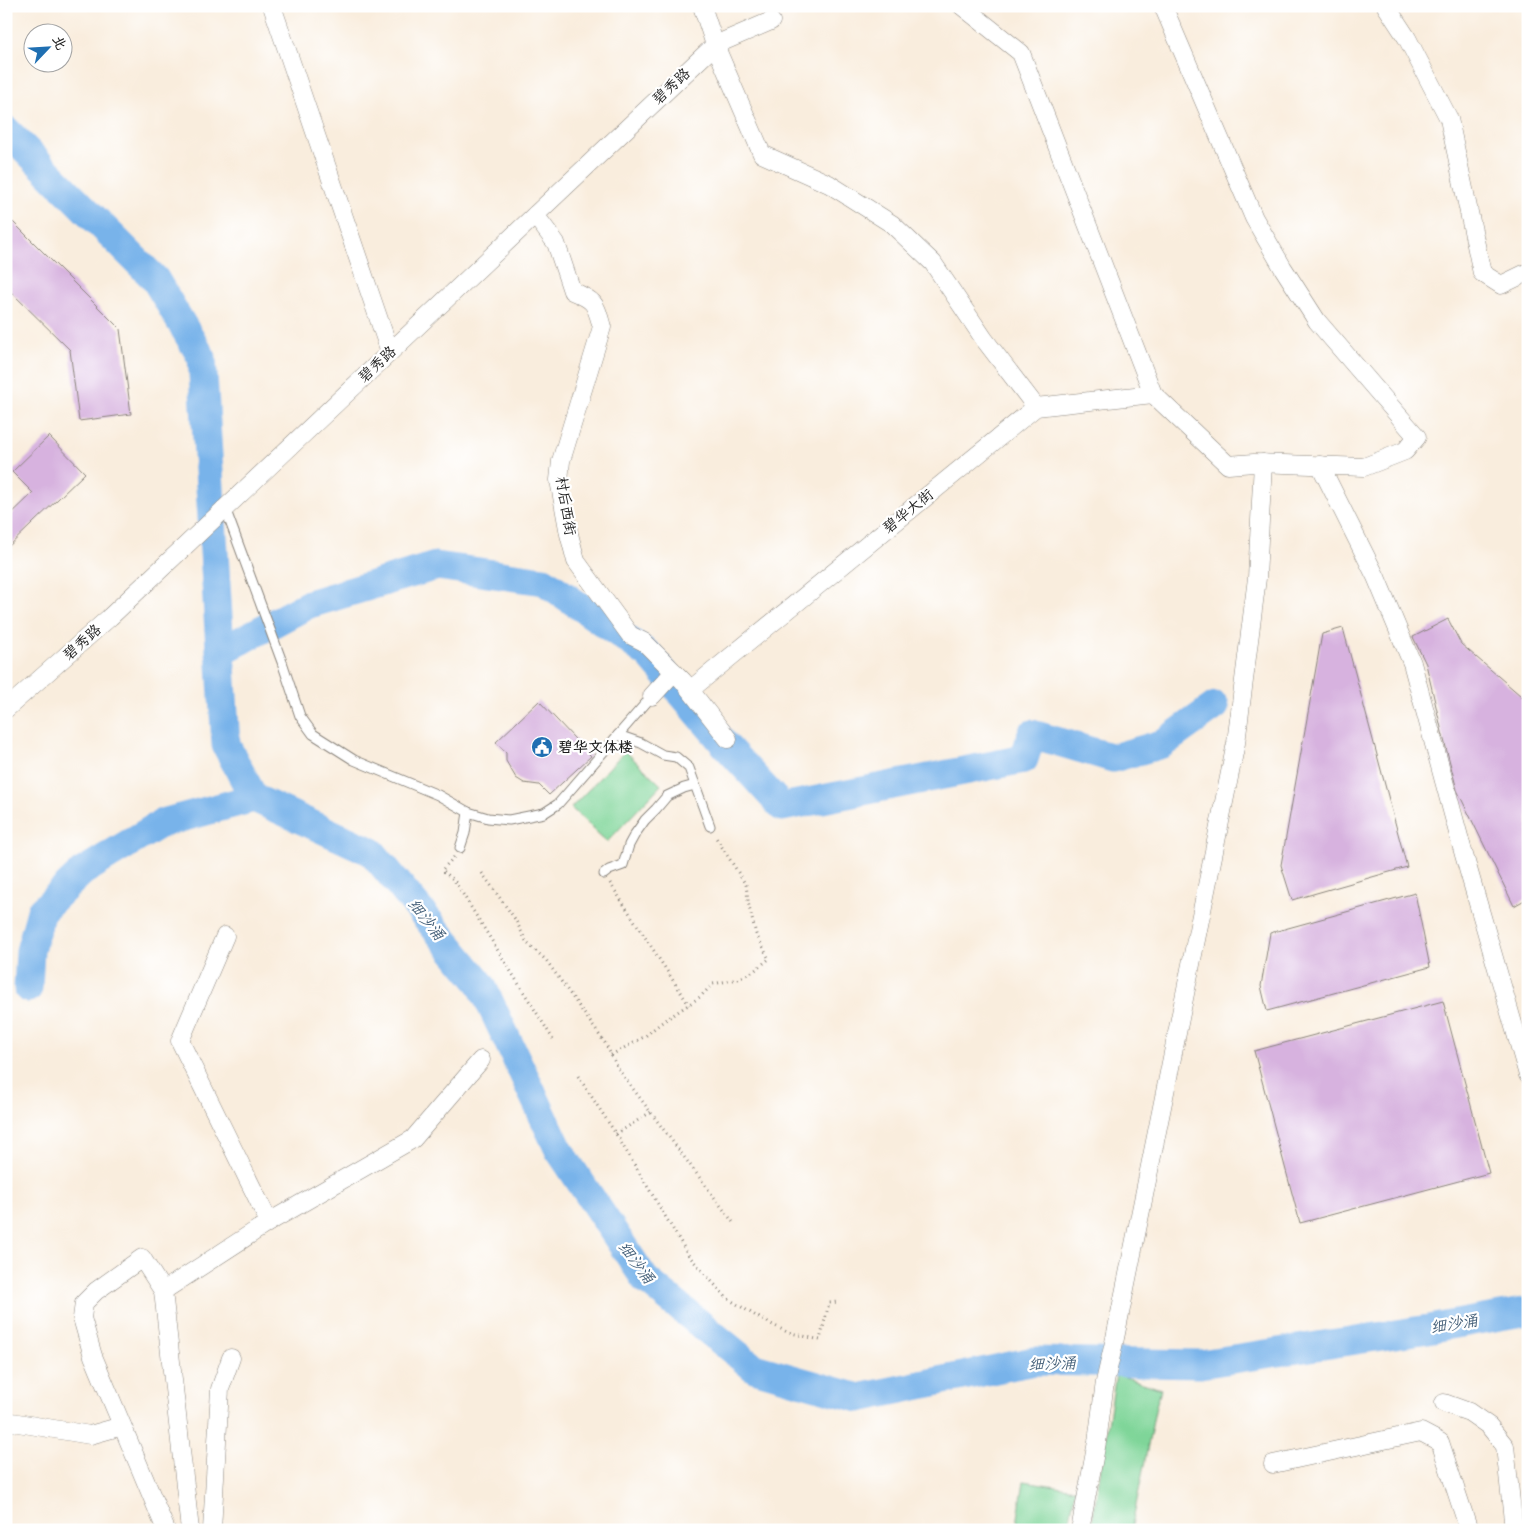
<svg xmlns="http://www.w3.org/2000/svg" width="1534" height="1536" font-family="'Architects Daughter','LXGW WenKai TC',sans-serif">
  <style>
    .green { fill: #7fd599; stroke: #4e785a }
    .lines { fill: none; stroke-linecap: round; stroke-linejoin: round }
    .river { stroke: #78b3ea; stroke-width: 29 }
    .building { fill: #d7b2df }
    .service-casing { stroke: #8a847c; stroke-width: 11 }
    .minor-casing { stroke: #8a847c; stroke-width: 19 }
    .path { stroke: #8a847c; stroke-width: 3; stroke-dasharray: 1 4; stroke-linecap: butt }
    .service { stroke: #fff; stroke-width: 9 }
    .minor { stroke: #fff; stroke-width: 18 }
    .labels { text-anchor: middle; stroke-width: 4.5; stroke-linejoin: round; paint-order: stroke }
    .street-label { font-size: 15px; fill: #1c1c1c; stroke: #fff }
    .poi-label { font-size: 15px; font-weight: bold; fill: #1c1c1c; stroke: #fff; text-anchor: start }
    .water-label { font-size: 16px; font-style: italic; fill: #456079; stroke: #fff }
  </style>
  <rect width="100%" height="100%" fill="#fff"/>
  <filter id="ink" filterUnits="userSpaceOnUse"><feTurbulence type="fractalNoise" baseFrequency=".02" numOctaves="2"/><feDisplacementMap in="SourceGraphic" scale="10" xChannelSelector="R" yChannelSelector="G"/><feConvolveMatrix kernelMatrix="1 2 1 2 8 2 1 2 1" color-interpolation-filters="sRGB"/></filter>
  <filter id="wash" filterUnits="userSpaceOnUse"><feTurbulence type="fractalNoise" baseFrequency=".0096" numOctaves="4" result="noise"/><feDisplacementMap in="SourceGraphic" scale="20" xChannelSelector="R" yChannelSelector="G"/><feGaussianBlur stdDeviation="1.12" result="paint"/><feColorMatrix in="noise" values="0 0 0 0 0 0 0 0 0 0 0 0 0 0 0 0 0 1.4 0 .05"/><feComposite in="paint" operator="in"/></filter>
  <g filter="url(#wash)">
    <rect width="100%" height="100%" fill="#f9eddd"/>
    <g class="green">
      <polygon points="625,751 661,785 607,842 571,808"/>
      <polygon points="1116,1374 1161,1389 1156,1406 1131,1530 1091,1530"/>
      <polygon points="1024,1481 1075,1489 1068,1530 1016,1530"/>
    </g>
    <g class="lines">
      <g class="river">
        <polyline points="6,130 155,279 202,358 226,745 254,798"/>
        <polyline points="220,652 309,604 436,566 544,581 649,655 725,745 782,807 1024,759 1032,734 1113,758 1162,744 1215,706"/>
        <polyline points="28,988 30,951 41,911 82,872 162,823 254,798 372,852 481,984 559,1150 645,1279 754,1368 859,1398 1034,1361 1200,1364 1428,1329 1528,1311"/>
      </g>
    </g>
    <g id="blocks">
      <g class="building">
        <polygon points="13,222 120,329 131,414 79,421 70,350 6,287 6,229"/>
        <polygon points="49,436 85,473 6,549 6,519 33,493 12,472"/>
        <polygon points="1448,619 1461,644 1528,702 1528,898 1514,906 1457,790 1442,732 1426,664 1413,637"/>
        <polygon points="1343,628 1407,867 1292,900 1281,865 1322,634"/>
        <polygon points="539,701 591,756 549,795 539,785 524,783 516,778 506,761 506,753 496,742"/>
        <polygon points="1415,893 1430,967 1267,1011 1261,986 1270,933"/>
        <polygon points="1443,1001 1489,1173 1300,1223 1254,1051"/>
      </g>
    </g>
  </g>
  <g filter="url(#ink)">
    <use href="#blocks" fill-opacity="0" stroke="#8a847c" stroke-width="1"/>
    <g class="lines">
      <g class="service-casing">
        <g id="service">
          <polyline points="225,508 282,662 300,716 313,734 354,760 438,795 468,812 488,818 509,820 544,813 558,804 652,696"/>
          <polyline points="618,735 641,743 663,755 676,757 689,768 710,826"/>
          <polyline points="460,848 465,833 468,812"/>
          <polyline points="604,874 609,870 623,865 629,845 635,834 645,820 656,809 667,796 684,788 695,785"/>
        </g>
      </g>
      <g class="minor-casing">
        <g id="minor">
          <polyline points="272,6 390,352"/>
          <polyline points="962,6 1021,53 1153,394 1228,465 1254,463 1364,467 1405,451 1417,437 1317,321 1283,268 1254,218 1163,6"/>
          <polyline points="1386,6 1407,38 1449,119 1482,273 1501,285 1528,272"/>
          <polyline points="771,21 715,45 762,154 829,184 892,224 933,263 984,339 1036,407"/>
          <path d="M535,215L556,243L572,291C596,301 595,303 602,327L561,461L559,480L569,534L576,561L630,635L644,642L683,681L728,739"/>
          <polyline points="1320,465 1376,577 1412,663 1464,855 1528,1075"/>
          <polyline points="690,690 1036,407 1153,394"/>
          <polyline points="652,696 674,672"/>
          <polyline points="6,709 110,617 715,45 702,6"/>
          <polyline points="225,936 180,1041 269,1222"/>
          <polyline points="163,1291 269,1222 413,1139 481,1060"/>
          <polyline points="1444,1403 1469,1412 1489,1426 1505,1446 1514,1530"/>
          <polyline points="6,1421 90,1435 122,1426"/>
          <polyline points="1273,1464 1421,1432 1440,1442 1469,1530"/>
          <polyline points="166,1530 93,1356 82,1318 84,1303 96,1291 142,1258 163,1291 190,1530"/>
          <polyline points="212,1530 220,1389 231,1358"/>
          <polyline points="1080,1530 1097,1442 1105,1382 1115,1338 1236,743 1257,578 1263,463"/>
        </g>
      </g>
      <g class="path">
        <polyline points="454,857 442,870 454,880 553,1039"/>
        <polyline points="482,873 515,919 527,943 546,960 605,1043 619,1070 735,1225"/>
        <polyline points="610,883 689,1005"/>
        <polyline points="611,1055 644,1037 661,1023 700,997 713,984 738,979 754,971 769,959 756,934 749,907 746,885 715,836"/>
        <polyline points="578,1076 616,1134 689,1256 704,1273 727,1298 761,1319 787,1332 820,1340 829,1303 838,1302"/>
        <polyline points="616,1134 651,1112"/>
      </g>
      <use href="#service" class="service"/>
      <use href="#minor" class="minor"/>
    </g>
  </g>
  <defs>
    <g id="civic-disc" transform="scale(1.125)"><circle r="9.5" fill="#1f6fb2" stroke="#fff"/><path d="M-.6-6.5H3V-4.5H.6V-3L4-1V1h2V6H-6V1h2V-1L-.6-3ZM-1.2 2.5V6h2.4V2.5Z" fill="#fff"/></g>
  </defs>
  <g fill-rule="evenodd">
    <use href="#civic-disc" x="542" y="747"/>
  </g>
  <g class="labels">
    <g class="street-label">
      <text transform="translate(671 86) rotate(-43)" y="5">碧秀路</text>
      <text transform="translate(377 364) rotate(-43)" y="5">碧秀路</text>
      <text transform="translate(566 506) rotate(81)" y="5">村后西街</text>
      <text transform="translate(908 511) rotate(-39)" y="5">碧华大街</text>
      <text transform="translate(82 642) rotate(-42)" y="5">碧秀路</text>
    </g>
    <g class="poi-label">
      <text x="558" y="752">碧华文体楼</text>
    </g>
    <g class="water-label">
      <text transform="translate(427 919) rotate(51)" y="6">细沙涌</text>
      <text transform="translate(637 1262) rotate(53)" y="6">细沙涌</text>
      <text transform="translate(1454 1323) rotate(-9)" y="6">细沙涌</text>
      <text transform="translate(1052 1363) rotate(-2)" y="6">细沙涌</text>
    </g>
  </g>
  <rect width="1534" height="1536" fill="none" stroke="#fff" stroke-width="25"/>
  <g transform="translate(48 48) rotate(65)"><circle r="24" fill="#ffffff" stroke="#a4a4a4"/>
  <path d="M0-4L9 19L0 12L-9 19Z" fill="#1f6fb2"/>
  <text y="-8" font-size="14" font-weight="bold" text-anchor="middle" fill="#1c1c1c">北</text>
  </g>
</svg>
